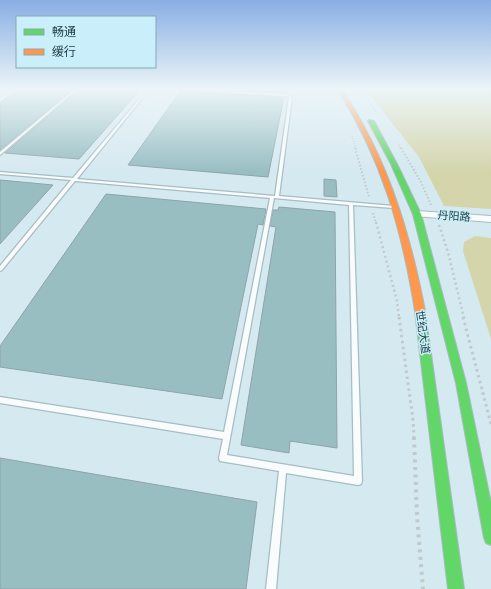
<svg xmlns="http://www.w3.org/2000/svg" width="491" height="589" font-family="Commissioner,'Noto Sans SC',sans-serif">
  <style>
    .green { fill: #d4d5ab }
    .building { fill: #98bec2; stroke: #8ea4a8 }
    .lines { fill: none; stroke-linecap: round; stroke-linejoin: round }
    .lane-casing { stroke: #a7bcc3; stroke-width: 2.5 }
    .street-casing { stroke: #a7bcc3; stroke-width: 2 }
    .fast-casing { stroke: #a7bcc3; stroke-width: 2 }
    .slow-casing { stroke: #a7bcc3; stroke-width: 2 }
    .path-far4 { stroke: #c0c9cb; stroke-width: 1.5; stroke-dasharray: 1 1.5; stroke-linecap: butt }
    .path-far3 { stroke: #c0c9cb; stroke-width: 2; stroke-dasharray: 1.5 2; stroke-linecap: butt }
    .path-far2 { stroke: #c0c9cb; stroke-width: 2.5; stroke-dasharray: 2 3; stroke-linecap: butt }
    .path-far1 { stroke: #c0c9cb; stroke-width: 3; stroke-dasharray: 2.5 3.5; stroke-linecap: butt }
    .path { stroke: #c0c9cb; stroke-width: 4; stroke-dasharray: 3 4.5; stroke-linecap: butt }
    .lane { fill: #f9fcfd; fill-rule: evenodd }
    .street { fill: #f9fcfd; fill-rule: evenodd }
    .fast { fill: #63d668; fill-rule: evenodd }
    .slow { fill: #ff974d; fill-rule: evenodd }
    .labels { text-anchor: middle; stroke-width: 3; stroke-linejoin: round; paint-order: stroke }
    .street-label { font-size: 11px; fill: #233e45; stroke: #caeffb }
  </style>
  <rect width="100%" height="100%" fill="#d5e9f0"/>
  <g class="green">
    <polygon points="366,90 491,90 491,209 444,206 419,157"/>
    <polygon points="475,236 491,238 491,339 463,251 464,242"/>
  </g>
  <g class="building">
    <polygon points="17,90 72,90 0,150 0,102"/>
    <polygon points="78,90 140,90 79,159 5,153"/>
    <polygon points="181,90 198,90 200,92 284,97 268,177 128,165"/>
    <polygon points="227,90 286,90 286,92"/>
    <polygon points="324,179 336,180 337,197 324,196"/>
    <polygon points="0,180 53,185 0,244"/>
    <polygon points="106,194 266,209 263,225 258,224 222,399 0,367 0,346"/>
    <polygon points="279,207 335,212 337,448 290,441 289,453 241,445 276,227 270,226 273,210 278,210"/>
    <polygon points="0,458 257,502 246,589 0,589"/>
  </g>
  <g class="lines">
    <g class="lane-casing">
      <g id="lane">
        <polygon points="14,90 16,90 0,101 0,99"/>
        <polygon points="74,90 76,90 0,155 0,152"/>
        <path d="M147,90H149L77,179L275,196L289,97L286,96L200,91L199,90H207L286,94L292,97L279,196L394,206L396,207L394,208L353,205L362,481L361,484L358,485L286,473L276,589H266L279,471L220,461L219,458L223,439L0,403V397L224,432L270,198L75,181L2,270L0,271V266L71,180L0,174V172L73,178ZM274,198L349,205L354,476L227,455Z"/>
      </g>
    </g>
    <g class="street-casing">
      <polygon id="street" points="417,211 491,216 491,222 414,216 413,214"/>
    </g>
    <g class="fast-casing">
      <g id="fast">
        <polygon points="369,120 374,121 397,164 421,214 466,383 491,503 491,545 486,543 484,538 456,383 413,214 391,164 368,121"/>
        <polygon points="420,307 423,308 425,311 464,589 448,589 415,311 417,308"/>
      </g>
    </g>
    <g class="slow-casing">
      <path id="slow" d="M338,90H342C387,157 410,232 425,311L423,314H417L415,311C402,229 382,160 338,90Z"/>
    </g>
    <g class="path-far4">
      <polyline points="361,90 377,113"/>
      <polyline points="352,136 356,149"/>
      <polyline points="399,145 401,149"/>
    </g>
    <g class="path-far3">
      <polyline points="355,148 369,197"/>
      <polyline points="401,148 421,182 431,205"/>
      <polyline points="373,213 376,223"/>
    </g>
    <g class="path-far2">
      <polyline points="376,222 397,301 399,318"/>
      <polyline points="439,225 448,252 464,318"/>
    </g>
    <g class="path-far1">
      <polyline points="399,317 413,420 414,438"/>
      <polyline points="463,317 491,424"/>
    </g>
    <polyline class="path" points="414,437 417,515 423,589"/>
    <use href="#lane" class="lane"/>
    <use href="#street" class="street"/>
    <use href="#fast" class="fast"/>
    <use href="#slow" class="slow"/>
  </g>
  <linearGradient id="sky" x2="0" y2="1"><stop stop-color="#89aee4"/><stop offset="0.52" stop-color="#ecf5f8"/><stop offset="1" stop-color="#ecf5f8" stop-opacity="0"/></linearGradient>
  <rect width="491" height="172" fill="url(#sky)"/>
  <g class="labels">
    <g class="street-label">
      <text transform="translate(454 216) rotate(4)" y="4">丹阳路</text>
      <text transform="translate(423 332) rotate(82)" y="4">世纪大道</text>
    </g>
  </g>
  <rect x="16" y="16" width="140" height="52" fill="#caeffb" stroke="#87a8b2"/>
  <rect x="24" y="29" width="20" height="6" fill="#63d668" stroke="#87a8b2"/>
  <text x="52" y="36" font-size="12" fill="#233e45">畅通</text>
  <rect x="24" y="49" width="20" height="6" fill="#ff974d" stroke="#87a8b2"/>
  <text x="52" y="56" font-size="12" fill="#233e45">缓行</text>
</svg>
